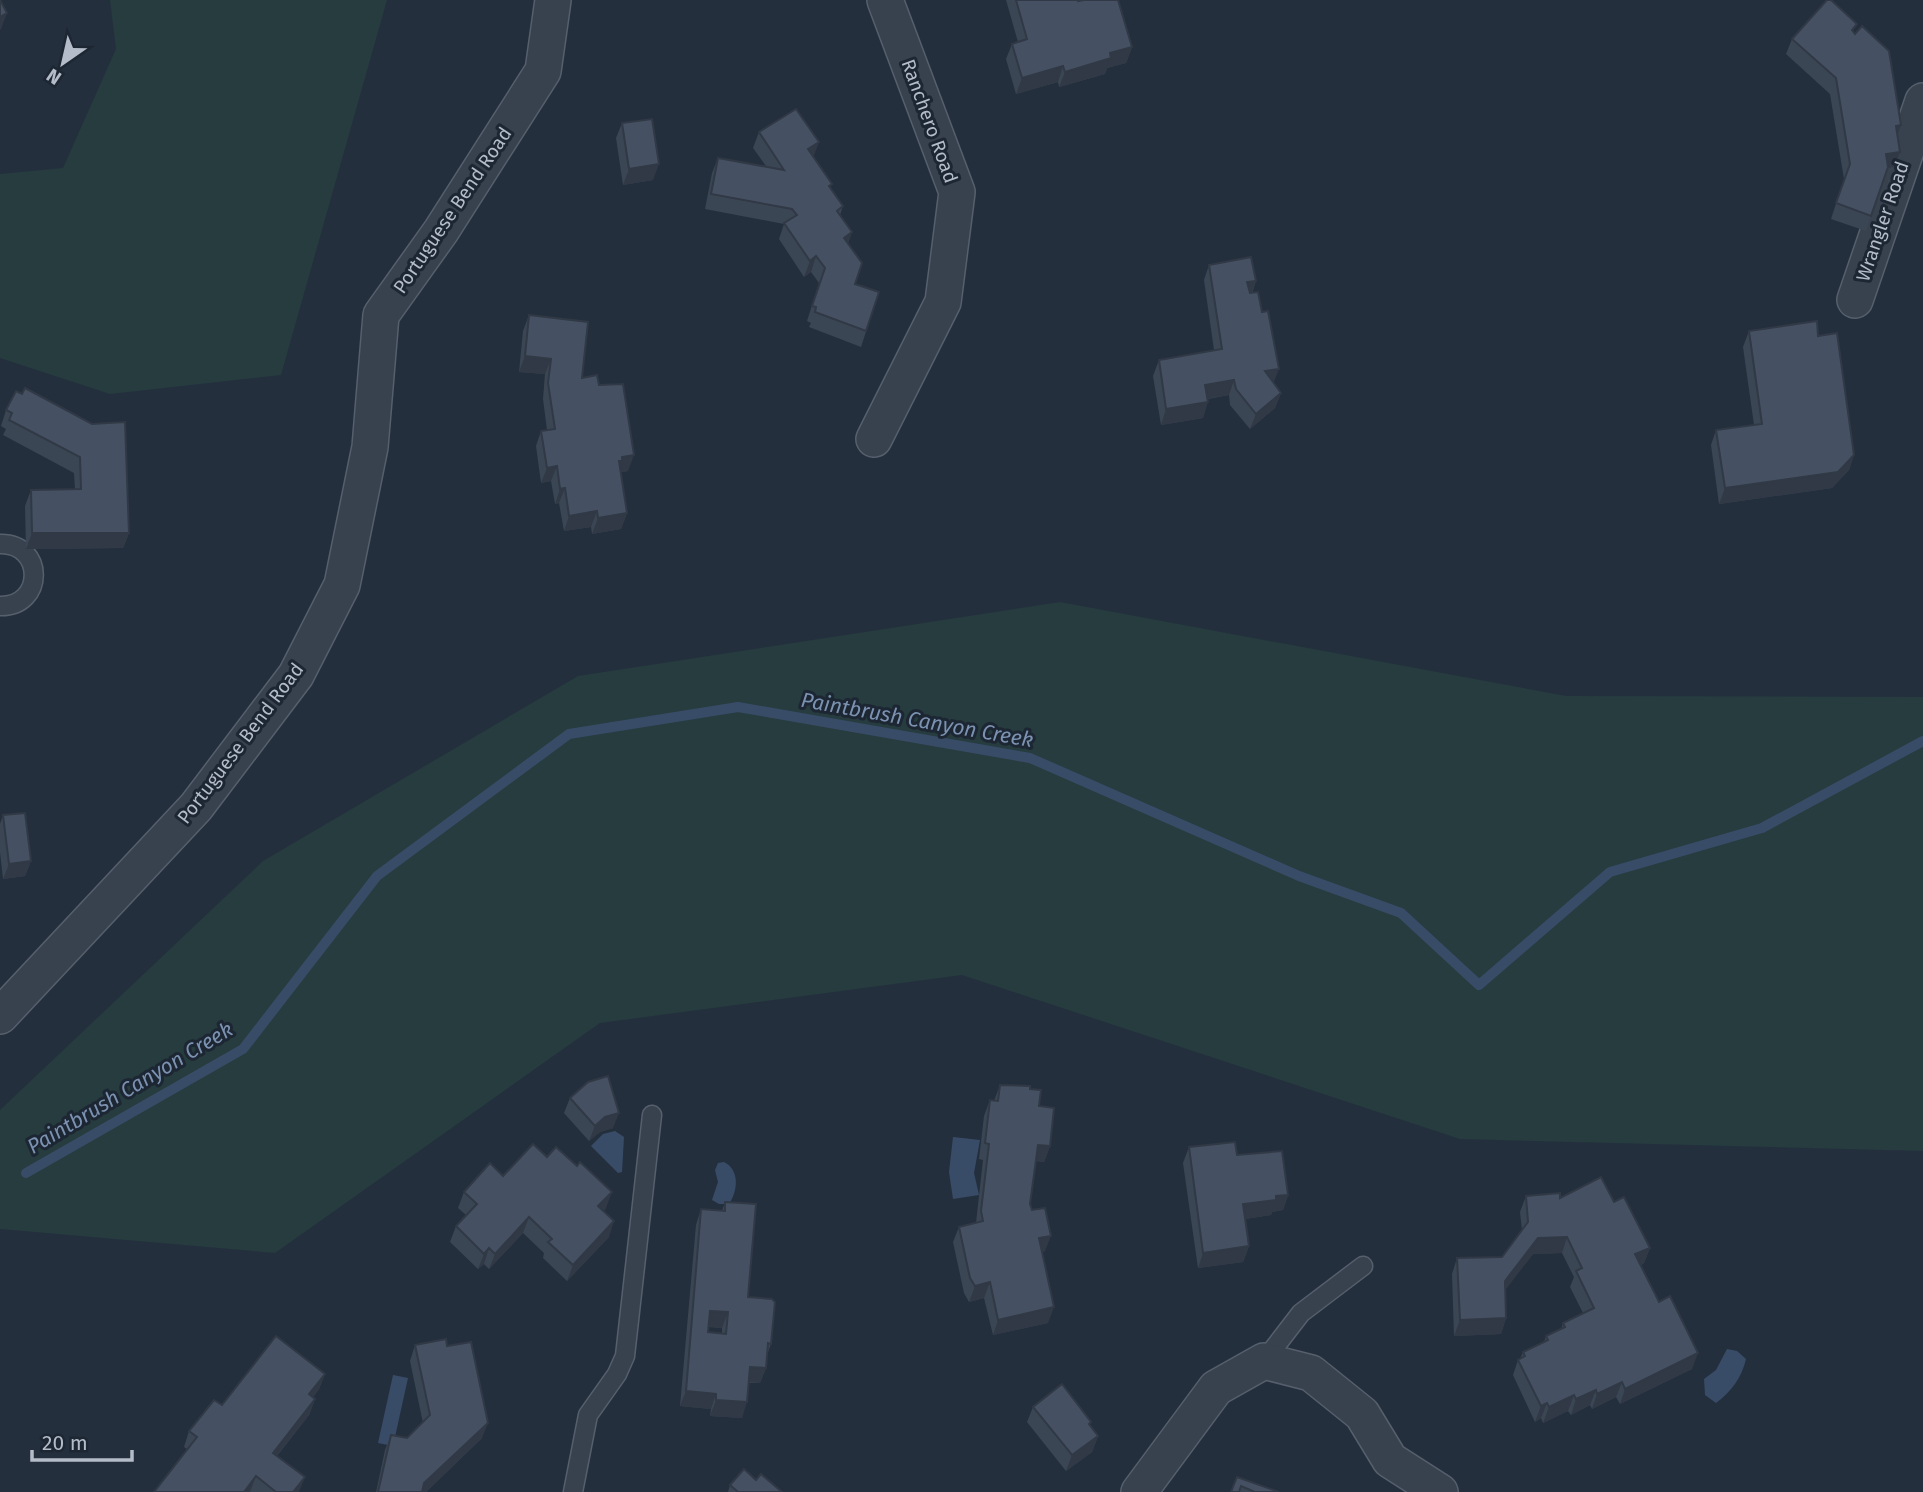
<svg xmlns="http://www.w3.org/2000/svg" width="1923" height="1492" font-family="'Fira Sans',sans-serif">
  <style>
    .green { fill: #263c3f }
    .water { fill: #394c67 }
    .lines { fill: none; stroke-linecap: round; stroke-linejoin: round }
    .stream { stroke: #394c67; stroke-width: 10 }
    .lane-casing { stroke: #565f6c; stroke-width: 21 }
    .street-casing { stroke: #565f6c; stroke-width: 38 }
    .lane { stroke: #38414e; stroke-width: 18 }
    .street { stroke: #38414e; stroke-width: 35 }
    .wall { fill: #3b4654; fill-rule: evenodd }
    .shaded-wall { fill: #303945 }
    .building { fill: #455162; stroke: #303945; stroke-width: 2; fill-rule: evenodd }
    .labels { text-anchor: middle; stroke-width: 6; stroke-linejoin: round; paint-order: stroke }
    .street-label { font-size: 19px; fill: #b4bcc9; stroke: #1d2633 }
    .water-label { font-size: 21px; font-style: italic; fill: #7c92b1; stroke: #1d2633 }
  </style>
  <rect width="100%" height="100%" fill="#242f3e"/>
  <g class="green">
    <polygon points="110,0 387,0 281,375 110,394 0,358 0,174 63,168 116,49"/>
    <polygon points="1060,602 1566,696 1923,697 1923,1151 1460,1139 962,975 600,1023 275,1253 0,1229 0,1110 263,861 578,676"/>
  </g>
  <g class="water">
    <polygon points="615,1131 624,1137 622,1172 618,1173 591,1146 603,1134"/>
    <polygon points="953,1137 980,1140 974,1173 979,1195 953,1199 949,1172"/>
    <path d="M724,1162C740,1170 738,1191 729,1204H719L712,1200L718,1182L715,1170L718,1163Z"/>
    <path d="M1727,1349L1737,1351L1746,1359C1742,1377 1731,1392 1716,1403L1705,1395L1704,1379L1716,1370Z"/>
    <polygon points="393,1375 408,1378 393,1446 378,1443"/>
  </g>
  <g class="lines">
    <polyline class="stream" points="26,1173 243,1049 377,876 569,734 738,707 1030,758 1299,876 1401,913 1479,985 1610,872 1762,828 1923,741"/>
    <g class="lane-casing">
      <g id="lane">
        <path d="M0,544C45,543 45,607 0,606"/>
        <polyline points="1264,1361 1301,1313 1363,1266"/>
        <polyline points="573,1492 588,1415 617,1374 625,1356 652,1115"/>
      </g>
    </g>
    <g class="street-casing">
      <g id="street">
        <polyline points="1855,300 1923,101"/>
        <polyline points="874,439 943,302 957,192 885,0"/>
        <polyline points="0,1016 196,807 296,675 342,585 370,447 381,315 441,231 543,71 553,0"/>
        <polyline points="1139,1492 1216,1388 1264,1361 1311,1373 1362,1414 1390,1460 1440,1492"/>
      </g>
    </g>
    <use href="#lane" class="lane"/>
    <use href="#street" class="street"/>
  </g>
  <g class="wall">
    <polygon points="1006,0 1078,0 1132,47 1126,63 1107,68 1105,74 1059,87 1058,82 1016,94 1006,59 1012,44 1018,42"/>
    <polygon points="1854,32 1897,135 1894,167 1888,168 1866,231 1831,219 1844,179 1830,94 1786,54 1792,39"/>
    <polygon points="622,123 653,180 623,185 616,138"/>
    <polygon points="759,132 813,156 831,188 843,206 840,215 852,232 848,243 855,284 879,292 861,347 809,327 811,323 807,321 819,283 811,272 804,277 779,239 784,224 705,209 712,173 718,158 766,166 753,148"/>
    <polygon points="1209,265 1256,281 1252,293 1274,382 1281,393 1275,408 1250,429 1230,405 1229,395 1208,399 1203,418 1161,425 1153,376 1159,360 1214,350 1204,280"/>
    <polygon points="529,315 582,378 599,385 628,471 621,472 627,513 621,529 592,534 591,527 564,531 559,503 555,504 551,481 541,483 536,446 541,431 547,430 543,399 545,374 519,372 523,331"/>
    <polygon points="1749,331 1818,336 1854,455 1849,470 1832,488 1719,504 1711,445 1716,430 1754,425 1743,347"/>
    <polygon points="6,410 92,424 129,533 123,548 26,549 25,506 31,490 75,489 74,473 3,435 6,429 1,426"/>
    <polygon points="3,815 31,861 25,876 3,879 0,852 0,824"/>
    <polygon points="1000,1085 1030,1089 1039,1106 1050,1146 1044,1162 1036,1161 1030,1204 1045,1251 1042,1252 1048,1323 993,1335 984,1298 969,1302 964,1293 953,1242 959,1227 976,1223 983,1160 979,1159 984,1116 990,1100 994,1101"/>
    <polygon points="570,1098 613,1128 600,1132 589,1141 564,1113"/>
    <polygon points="1189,1147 1237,1155 1288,1195 1283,1210 1272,1212 1271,1215 1245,1219 1249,1246 1243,1262 1198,1268 1183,1163"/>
    <polygon points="547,1157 606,1208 603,1211 609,1237 567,1281 543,1258 544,1253 523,1233 489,1269 484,1264 478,1269 450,1242 456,1226 466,1215 458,1208 464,1192"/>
    <polygon points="1526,1196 1614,1202 1650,1248 1644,1263 1641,1265 1692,1369 1620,1404 1616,1397 1592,1409 1590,1405 1571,1415 1568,1411 1543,1423 1541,1418 1535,1422 1513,1375 1518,1360 1520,1359 1523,1352 1544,1342 1546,1336 1561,1329 1563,1323 1583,1313 1570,1287 1574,1277 1562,1253 1533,1254 1505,1289 1506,1318 1501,1334 1454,1336 1452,1274 1457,1258 1502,1257 1522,1230 1520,1212"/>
    <path d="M725,1202L748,1297L771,1344L767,1355L766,1368L760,1383H749L742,1418L710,1416L711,1409L680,1406L696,1225L701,1209L722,1211ZM709,1327L722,1328V1333L708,1332Z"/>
    <polygon points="415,1345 447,1346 482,1438 426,1492 376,1492 385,1450 391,1435 407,1438 423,1423 410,1361"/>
    <polygon points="325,1374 319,1389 313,1397 315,1399 309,1415 277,1456 299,1492 154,1492 187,1449 184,1447 189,1431 222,1405"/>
    <polygon points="1033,1407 1091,1422 1090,1425 1098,1436 1092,1452 1066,1471 1027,1422"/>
    <polygon points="1237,1477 1279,1492 1231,1492"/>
    <polygon points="730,1485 782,1492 728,1492"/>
  </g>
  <g class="shaded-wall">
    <polygon points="7,13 1,29 0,30 0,17"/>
    <polygon points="1132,47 1126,63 1107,68 1105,74 1059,87 1065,72 1110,53"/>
    <polygon points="1063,66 1058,82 1016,94 1022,78"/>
    <polygon points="1901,125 1895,141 1896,126"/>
    <polygon points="819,142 813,158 808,149"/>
    <polygon points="1900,152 1894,167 1881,169 1886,154"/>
    <polygon points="659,164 653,180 623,185 629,169"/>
    <polygon points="852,232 846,248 844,238"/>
    <polygon points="816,256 811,272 804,277 810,261"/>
    <polygon points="1256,281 1250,297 1247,282"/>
    <polygon points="525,356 551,359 545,374 519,372"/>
    <polygon points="1279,369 1273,384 1265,371"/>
    <polygon points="1234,380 1229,395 1199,400 1205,385"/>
    <polygon points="1281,393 1275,408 1250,429 1256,414"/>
    <polygon points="1208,402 1203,418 1161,425 1166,409"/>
    <polygon points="634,455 628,471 618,473 619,461 622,457"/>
    <polygon points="1854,455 1849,470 1832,488 1719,504 1725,488"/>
    <polygon points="557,466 551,481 541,483 547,468"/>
    <polygon points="565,488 559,503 555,504 560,489"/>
    <polygon points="597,511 591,527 564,531 569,516"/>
    <polygon points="627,513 621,529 592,534 598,518"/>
    <polygon points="32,533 129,533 123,548 26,549"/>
    <polygon points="31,861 25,876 3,879 9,864"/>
    <polygon points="619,1113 613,1128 600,1132 589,1141 595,1126 605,1117"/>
    <polygon points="1038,1145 1050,1146 1044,1162 1032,1160"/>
    <polygon points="612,1192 606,1208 592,1222 598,1206"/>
    <polygon points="1288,1195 1283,1210 1272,1212 1271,1215 1238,1220 1243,1204 1276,1196"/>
    <polygon points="529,1217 523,1233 489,1269 495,1254"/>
    <polygon points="614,1221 609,1237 567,1281 573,1265"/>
    <polygon points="1051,1236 1045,1251 1033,1254 1039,1238"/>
    <polygon points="1567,1237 1562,1253 1533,1254 1500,1297 1505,1281 1538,1238"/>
    <polygon points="1249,1246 1243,1262 1198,1268 1203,1253"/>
    <polygon points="489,1248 484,1264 478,1269 484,1254"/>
    <polygon points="1650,1248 1644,1263 1630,1270 1635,1254"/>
    <polygon points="990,1282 984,1298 969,1302 975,1286"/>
    <polygon points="1054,1307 1048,1323 993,1335 998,1320"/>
    <polygon points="710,1311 728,1312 722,1328 704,1326"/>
    <polygon points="1506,1318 1501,1334 1454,1336 1460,1320"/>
    <polygon points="1698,1353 1692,1369 1620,1404 1625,1389"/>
    <polygon points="750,1367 766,1368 760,1383 745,1382"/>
    <polygon points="325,1374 319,1389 303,1410 309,1394"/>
    <polygon points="1622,1382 1616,1397 1592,1409 1597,1394"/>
    <polygon points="1596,1390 1590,1405 1571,1415 1576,1399"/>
    <polygon points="686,1391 716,1394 711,1409 680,1406"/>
    <polygon points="1574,1395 1568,1411 1543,1423 1549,1407"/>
    <polygon points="315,1399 309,1415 267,1468 273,1453"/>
    <polygon points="716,1400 747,1402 742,1418 710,1416"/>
    <polygon points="1547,1403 1541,1418 1535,1422 1541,1406"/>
    <polygon points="488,1423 482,1438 426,1492 421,1492 424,1483"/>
    <polygon points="1098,1436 1092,1452 1066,1471 1072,1455"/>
    <polygon points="256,1476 250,1492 244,1492"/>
    <polygon points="305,1477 299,1492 293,1492"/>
  </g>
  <g class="building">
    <polygon points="0,0 7,13 0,17"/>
    <polygon points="1016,0 1078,0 1078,1 1084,0 1118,0 1132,47 1110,53 1111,58 1065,72 1063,66 1022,78 1012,44 1027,39"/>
    <polygon points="1827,0 1831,0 1857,24 1852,30 1855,34 1862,26 1889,51 1901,125 1896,126 1900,152 1886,154 1888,167 1871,216 1836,203 1850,164 1836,78 1792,39"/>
    <polygon points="796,109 819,142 808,149 832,184 829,186 843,206 837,211 852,232 844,238 862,263 855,284 879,292 866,331 815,312 816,307 812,306 825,268 816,256 810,261 784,223 797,215 792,209 711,194 718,158 784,170 759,132"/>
    <polygon points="652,119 659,164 629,169 622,123"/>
    <polygon points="1251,257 1256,281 1247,282 1250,293 1258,292 1262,312 1268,311 1279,369 1265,371 1281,393 1256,414 1236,389 1234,380 1205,385 1208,402 1166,409 1159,360 1222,349 1209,265"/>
    <polygon points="529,315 588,322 582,378 597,375 599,385 623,384 634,455 622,457 622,461 619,461 627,513 598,518 597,511 569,516 565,488 560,489 557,466 547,468 541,431 555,429 548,383 551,359 525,356"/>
    <polygon points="1817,321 1818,336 1837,333 1854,455 1838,472 1725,488 1716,430 1762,424 1749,331"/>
    <polygon points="25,388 92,424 125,422 129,533 32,533 31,490 81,489 80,457 9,420 12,413 6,410 16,391 22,394"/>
    <polygon points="25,813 31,861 9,864 3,815"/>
    <polygon points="608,1076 619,1113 605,1117 595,1126 570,1098 588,1082"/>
    <polygon points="1000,1085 1030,1086 1030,1089 1041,1090 1039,1106 1054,1108 1050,1146 1038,1145 1030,1204 1032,1210 1045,1208 1051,1236 1039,1238 1054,1307 998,1320 990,1282 975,1286 970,1278 959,1227 983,1221 981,1211 989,1144 985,1143 990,1100 998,1101"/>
    <polygon points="1235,1142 1237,1155 1282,1151 1288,1195 1276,1196 1276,1200 1243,1204 1249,1246 1203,1253 1189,1147"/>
    <polygon points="533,1144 547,1157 556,1147 577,1166 580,1162 612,1192 598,1206 614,1221 573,1265 548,1242 552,1239 529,1217 495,1254 489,1248 484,1254 456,1226 477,1204 464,1192 490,1163 503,1176"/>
    <polygon points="1601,1177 1614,1202 1624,1197 1650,1248 1635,1254 1659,1302 1670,1296 1698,1353 1625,1389 1622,1382 1597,1394 1596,1390 1576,1399 1574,1395 1549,1407 1547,1403 1541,1406 1518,1360 1525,1356 1523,1352 1548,1340 1546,1336 1565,1327 1563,1323 1594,1308 1576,1271 1582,1268 1567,1237 1538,1238 1505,1281 1506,1318 1460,1320 1457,1258 1502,1257 1528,1222 1526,1196 1560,1193 1560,1198"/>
    <path d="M725,1202L756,1204L748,1297L772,1299L775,1302L771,1344L768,1343L766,1368L750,1367L747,1402L716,1400V1394L686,1391L701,1209L725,1211ZM710,1311L728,1312L726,1334L708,1332Z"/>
    <polygon points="276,1336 325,1374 309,1394 315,1399 273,1453 305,1477 293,1492 276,1492 256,1476 244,1492 154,1492 197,1437 189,1431 214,1400 222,1405"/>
    <polygon points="446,1339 447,1346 471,1342 488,1423 424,1483 422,1492 378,1492 391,1435 407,1438 430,1415 415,1345"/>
    <polygon points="1062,1384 1091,1422 1089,1424 1098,1436 1072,1455 1033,1407"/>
    <polygon points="744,1469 756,1480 761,1474 782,1492 738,1492 730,1485"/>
    <polygon points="1237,1477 1279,1492 1252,1492 1253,1491 1241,1486 1239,1492 1231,1492"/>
  </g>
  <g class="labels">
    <g class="street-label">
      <text transform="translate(930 121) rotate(70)" y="7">Ranchero Road</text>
      <text transform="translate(452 210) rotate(-56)" y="7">Portuguese Bend Road</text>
      <text transform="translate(1882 221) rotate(-71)" y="7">Wrangler Road</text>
      <text transform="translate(240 743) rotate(-53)" y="7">Portuguese Bend Road</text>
    </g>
    <g class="water-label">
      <text transform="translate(917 720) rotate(10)" y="7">Paintbrush Canyon Creek</text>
      <text transform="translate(130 1088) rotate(-31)" y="7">Paintbrush Canyon Creek</text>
    </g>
  </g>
  <g transform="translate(63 63) rotate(214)" stroke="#1d2633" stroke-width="5" paint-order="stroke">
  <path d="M0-5L12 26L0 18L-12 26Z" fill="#b4bcc9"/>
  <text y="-10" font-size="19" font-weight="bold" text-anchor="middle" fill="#b4bcc9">N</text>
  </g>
  <path d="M32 1450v10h100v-10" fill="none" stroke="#b4bcc9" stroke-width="3.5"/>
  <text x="42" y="1450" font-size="21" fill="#b4bcc9" stroke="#1d2633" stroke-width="5" paint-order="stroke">20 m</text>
</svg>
